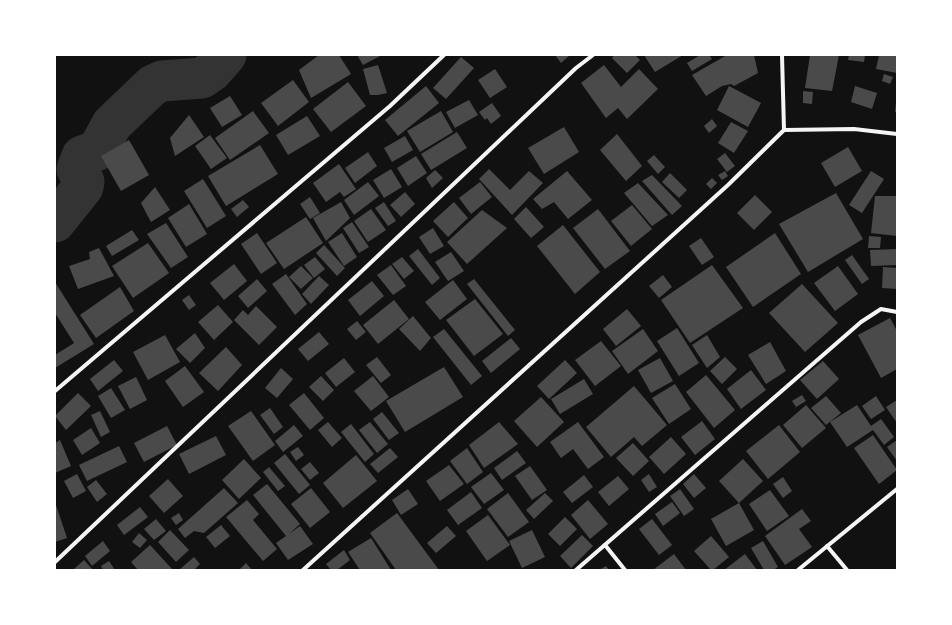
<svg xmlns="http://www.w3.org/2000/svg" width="952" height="625" font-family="'Nunito Sans',sans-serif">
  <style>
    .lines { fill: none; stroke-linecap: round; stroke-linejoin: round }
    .river { stroke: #333; stroke-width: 41 }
    .building { fill: #4a4a4a }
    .minor { stroke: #f5f5f5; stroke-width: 4 }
  </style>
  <rect width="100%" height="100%" fill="#111"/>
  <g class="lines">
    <polyline class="river" points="55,222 83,187 84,182 77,169 82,156 96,151 100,146 112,124 153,85 162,81 202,78 212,71 226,55"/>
  </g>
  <g class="building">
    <polygon points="319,55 339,55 351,74 311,98 299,70"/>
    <polygon points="357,55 382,55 363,65"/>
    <polygon points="555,55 570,55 561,63"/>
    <polygon points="614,55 635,55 640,60 627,73 612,58"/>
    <polygon points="644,55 683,55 655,72"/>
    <polygon points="700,55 709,55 712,59 692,71 687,63"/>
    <polygon points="727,55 754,55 758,73 734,86 731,84 722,86 706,96 692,75"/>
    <polygon points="810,55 839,55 832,91 805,88"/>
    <polygon points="849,55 865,55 864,62 848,60"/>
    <polygon points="879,55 897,55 897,73 876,69"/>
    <polygon points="461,57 474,68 446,99 433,88"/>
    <polygon points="378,65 387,93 378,95 370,95 363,69"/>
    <polygon points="604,65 621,87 639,69 658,89 627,119 618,108 606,118 581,83"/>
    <polygon points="495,69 507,87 490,98 478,80"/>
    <polygon points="884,74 893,77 890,84 882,81"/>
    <polygon points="293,80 309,102 278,126 261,103"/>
    <polygon points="348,82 366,106 331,132 313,109"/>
    <polygon points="426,86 439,103 398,136 385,120"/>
    <polygon points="729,86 761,103 748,127 717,110"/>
    <polygon points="855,86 877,93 872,109 851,102"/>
    <polygon points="803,91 813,92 812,104 803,103"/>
    <polygon points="230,96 242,115 222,127 210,108"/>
    <polygon points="469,100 478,115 455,128 446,112"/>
    <polygon points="896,102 897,102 897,112 895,112"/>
    <polygon points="492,103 501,116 491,124 487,118 485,120 479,112"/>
    <polygon points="253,111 269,133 230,160 215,138"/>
    <polygon points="441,111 453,132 420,152 407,131"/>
    <polygon points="189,115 204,137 175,156 170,138"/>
    <polygon points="307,116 320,136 288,155 276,135"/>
    <polygon points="712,119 717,126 709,133 704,126"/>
    <polygon points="731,122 748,131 734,153 718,143"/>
    <polygon points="564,127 579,152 544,174 528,148"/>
    <polygon points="457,132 467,148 431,170 421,154"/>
    <polygon points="617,134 642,166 626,181 600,150"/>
    <polygon points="210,135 227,158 211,169 195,146"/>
    <polygon points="405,136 413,150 392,162 384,148"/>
    <polygon points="129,140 149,175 121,191 101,156"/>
    <polygon points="260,145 278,174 226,206 208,176"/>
    <polygon points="848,147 862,171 835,187 821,163"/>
    <polygon points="368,152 377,166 355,183 345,168"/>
    <polygon points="725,153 735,166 727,172 717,159"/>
    <polygon points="654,155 665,167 658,174 647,161"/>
    <polygon points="416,156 427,173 408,186 397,168"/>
    <polygon points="339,164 356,189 344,197 340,192 326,202 313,183"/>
    <polygon points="391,169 402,187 384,198 373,180"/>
    <polygon points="489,169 510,190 529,171 543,183 512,215 479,179"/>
    <polygon points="435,170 443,178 432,188 426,178"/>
    <polygon points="567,171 592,200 568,219 554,202 542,209 533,199"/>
    <polygon points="725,171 728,176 722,180 718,175"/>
    <polygon points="871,171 884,179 862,213 849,205"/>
    <polygon points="670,173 687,190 679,198 662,182"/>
    <polygon points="652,175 682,206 672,215 642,181"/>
    <polygon points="712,178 717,183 711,189 706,184"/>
    <polygon points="203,179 226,216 207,228 184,191"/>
    <polygon points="368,182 379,196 354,215 344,200"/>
    <polygon points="480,182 492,197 471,214 459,198"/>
    <polygon points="638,183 668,215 652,226 624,193"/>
    <polygon points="155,187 170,210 151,222 141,203"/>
    <polygon points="405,192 415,204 401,217 390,205"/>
    <polygon points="836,193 863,239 808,272 779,224"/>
    <polygon points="755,195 772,212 754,230 737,213"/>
    <polygon points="875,196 897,196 897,236 871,233"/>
    <polygon points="310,197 320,213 310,219 300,204"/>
    <polygon points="243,200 249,207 237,217 231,209"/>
    <polygon points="341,202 350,218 326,241 313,218"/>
    <polygon points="384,202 396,221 388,226 375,208"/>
    <polygon points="454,202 468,218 448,237 433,221"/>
    <polygon points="189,204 207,234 186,247 168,218"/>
    <polygon points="632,205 652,229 631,246 611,221"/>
    <polygon points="526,207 544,227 531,238 514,219"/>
    <polygon points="371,209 386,230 368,242 354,221"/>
    <polygon points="598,209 630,251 605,269 573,228"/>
    <polygon points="482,210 507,228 467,264 447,242"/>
    <polygon points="306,217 323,243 284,269 266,243"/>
    <polygon points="352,222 369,247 359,253 343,228"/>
    <polygon points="166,223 188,257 171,268 147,234"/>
    <polygon points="563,225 600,272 575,294 537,246"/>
    <polygon points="433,228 444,246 430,254 419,237"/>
    <polygon points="132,230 139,240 112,256 106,246"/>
    <polygon points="257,233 277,263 261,274 241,244"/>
    <polygon points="342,233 357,257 344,266 328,242"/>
    <polygon points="775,233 801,274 753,307 726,267"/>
    <polygon points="869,236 881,237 880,248 868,248"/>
    <polygon points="701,238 714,257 702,265 689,246"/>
    <polygon points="148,243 169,273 133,298 112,266"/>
    <polygon points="324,245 345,268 337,276 316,253"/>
    <polygon points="99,248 114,276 78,289 69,266 90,259 89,252"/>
    <polygon points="418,249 440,278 432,285 409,256"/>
    <polygon points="897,249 897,265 871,266 870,250"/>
    <polygon points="451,252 464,271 448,281 435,262"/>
    <polygon points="852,255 869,279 862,284 845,260"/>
    <polygon points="315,257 325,269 314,278 304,265"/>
    <polygon points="402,257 414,271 404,279 392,264"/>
    <polygon points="234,264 247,281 224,300 210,283"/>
    <polygon points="391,265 406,286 393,295 377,275"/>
    <polygon points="712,265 743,308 690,343 661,300"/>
    <polygon points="301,266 313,278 301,289 289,277"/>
    <polygon points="838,266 858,294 835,311 814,283"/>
    <polygon points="883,267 897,268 897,289 882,288"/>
    <polygon points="286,274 307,304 295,315 272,284"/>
    <polygon points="663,275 672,287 659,298 649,286"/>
    <polygon points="319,276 329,285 311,304 302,294"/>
    <polygon points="257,279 267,291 248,308 238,296"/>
    <polygon points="474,279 515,330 508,336 467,284"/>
    <polygon points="453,280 467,299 440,320 425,302"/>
    <polygon points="372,281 384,296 360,316 348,300"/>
    <polygon points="55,282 94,344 55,368 55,355 74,343 55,313"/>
    <polygon points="802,284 838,323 805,352 769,313"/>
    <polygon points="120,287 134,311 96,338 80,315"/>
    <polygon points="189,295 196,305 189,310 182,300"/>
    <polygon points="475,299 503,334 474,356 446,320"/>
    <polygon points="394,300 409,319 378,344 363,325"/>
    <polygon points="218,305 233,322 214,340 198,322"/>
    <polygon points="256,306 277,327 259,345 234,320 243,310 248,315"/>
    <polygon points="627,309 641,326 616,346 603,329"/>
    <polygon points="413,316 431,338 420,351 399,329"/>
    <polygon points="890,318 897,331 897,369 881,378 858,335"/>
    <polygon points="357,321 366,332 356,340 347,329"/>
    <polygon points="677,328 699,363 679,376 657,341"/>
    <polygon points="444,329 482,376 471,385 433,337"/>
    <polygon points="643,329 658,351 628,374 612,351"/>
    <polygon points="319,332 329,344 308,361 298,349"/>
    <polygon points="195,333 205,348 190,363 176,349"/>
    <polygon points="165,335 180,362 148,380 133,352"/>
    <polygon points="707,335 720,357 707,368 692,345"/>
    <polygon points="511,338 520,349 491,373 482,361"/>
    <polygon points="601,341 621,366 595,386 575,360"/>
    <polygon points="770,342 786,371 766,384 748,355"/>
    <polygon points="226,347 242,365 218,391 199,373"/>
    <polygon points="377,357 391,375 381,383 366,365"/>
    <polygon points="725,357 737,369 722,384 710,371"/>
    <polygon points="344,358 355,372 336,387 325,373"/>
    <polygon points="660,358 673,381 651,393 638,370"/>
    <polygon points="114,360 123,371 98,391 90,379"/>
    <polygon points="565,360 577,373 549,399 537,386"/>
    <polygon points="823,361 839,379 817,399 800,380"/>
    <polygon points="185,366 204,392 183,407 165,381"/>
    <polygon points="444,367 463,397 405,432 386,401"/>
    <polygon points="281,368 293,379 277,398 265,388"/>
    <polygon points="751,370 766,390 741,409 727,389"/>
    <polygon points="706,375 735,410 714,428 686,392"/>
    <polygon points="321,376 334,390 323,401 309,387"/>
    <polygon points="373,376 389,397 371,411 354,391"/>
    <polygon points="136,377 147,400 130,409 118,386"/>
    <polygon points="584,379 593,394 560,414 551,399"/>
    <polygon points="675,384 691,409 669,424 652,398"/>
    <polygon points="634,386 667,425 642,446 634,437 611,457 586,427"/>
    <polygon points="111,388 125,410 111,418 98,396"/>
    <polygon points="78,393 91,406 66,430 55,416"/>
    <polygon points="304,393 324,418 310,430 289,405"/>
    <polygon points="802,395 806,401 796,407 792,401"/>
    <polygon points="826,396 841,413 826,425 811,408"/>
    <polygon points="876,396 885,410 871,419 862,406"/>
    <polygon points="541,397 564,422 537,447 514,421"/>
    <polygon points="897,400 897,423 886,407"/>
    <polygon points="806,405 826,428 802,448 783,425"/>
    <polygon points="857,405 871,426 881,419 894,437 884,445 873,430 847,447 830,422"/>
    <polygon points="270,408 283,427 274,434 260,415"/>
    <polygon points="100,411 110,432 101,437 91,415"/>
    <polygon points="251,411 275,445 253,461 228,426"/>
    <polygon points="382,412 399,433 389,440 373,419"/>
    <polygon points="702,421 715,439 695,455 681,437"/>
    <polygon points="328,422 342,438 332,447 318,430"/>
    <polygon points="370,422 388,444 377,453 359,430"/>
    <polygon points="499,422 518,444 484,468 469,445"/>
    <polygon points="578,422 604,457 588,469 573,449 561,458 550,442"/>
    <polygon points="351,424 374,454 365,462 341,432"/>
    <polygon points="294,425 303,436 283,452 275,441"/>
    <polygon points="779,425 800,452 768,479 746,451"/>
    <polygon points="167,426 177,445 144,462 134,443"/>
    <polygon points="91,428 100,443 82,455 73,440"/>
    <polygon points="873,435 897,470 879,484 854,448"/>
    <polygon points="216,436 226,455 189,474 179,454"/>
    <polygon points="671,437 686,454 664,474 649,457"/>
    <polygon points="60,440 71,466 55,473 55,443"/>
    <polygon points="897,440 897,461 887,447"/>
    <polygon points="633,443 649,461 633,476 616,458"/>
    <polygon points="119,446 127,462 87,481 79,465"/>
    <polygon points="298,447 304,455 296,461 290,452"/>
    <polygon points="390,448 398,457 378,473 370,464"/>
    <polygon points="467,448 483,472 467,484 450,461"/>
    <polygon points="517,451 526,463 502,480 494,468"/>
    <polygon points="285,454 310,485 299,494 274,463"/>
    <polygon points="356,455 377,481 343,508 323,483"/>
    <polygon points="244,459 261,478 239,499 222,480"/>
    <polygon points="743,459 763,481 739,503 719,481"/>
    <polygon points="310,462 319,473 310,480 301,469"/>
    <polygon points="449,465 464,484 440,501 426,481"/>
    <polygon points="530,466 547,490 532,500 515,476"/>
    <polygon points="269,467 285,486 278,491 263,472"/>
    <polygon points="491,473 504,490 484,504 471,487"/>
    <polygon points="77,474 86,491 73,498 64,481"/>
    <polygon points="649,474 657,487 649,492 641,480"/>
    <polygon points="694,474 706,488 694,498 683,484"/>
    <polygon points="584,475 593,487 572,503 563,492"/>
    <polygon points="618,476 629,489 609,506 598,492"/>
    <polygon points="783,477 792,491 783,498 773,484"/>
    <polygon points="168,479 183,496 164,513 149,496"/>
    <polygon points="96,480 107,494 97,502 87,487"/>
    <polygon points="267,484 300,524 289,534 300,526 313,544 288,560 276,543 286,536 253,495"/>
    <polygon points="224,488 238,503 204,533 194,531 185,538 178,529"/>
    <polygon points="311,488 330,512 310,528 291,504"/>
    <polygon points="408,489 418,504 401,515 392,500"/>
    <polygon points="680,489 694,509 684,516 670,496"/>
    <polygon points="770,490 789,516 767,531 749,504"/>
    <polygon points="471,492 482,508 458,525 447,510"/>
    <polygon points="508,493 529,522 508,537 487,509"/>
    <polygon points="545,493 553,501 534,519 526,510"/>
    <polygon points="247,500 259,514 253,520 277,549 263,561 226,517"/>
    <polygon points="588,500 608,524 590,539 571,515"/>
    <polygon points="55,502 67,538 55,542"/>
    <polygon points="672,502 680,513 663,526 655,514"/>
    <polygon points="739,503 754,530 726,546 711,519"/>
    <polygon points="140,507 148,517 124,535 117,525"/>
    <polygon points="802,509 811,521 799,529 812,547 785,565 765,536"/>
    <polygon points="179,513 183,520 176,525 171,518"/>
    <polygon points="397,513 439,570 396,570 370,533"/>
    <polygon points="488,515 510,545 487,561 466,531"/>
    <polygon points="565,517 577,529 560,546 548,534"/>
    <polygon points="156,519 166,531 154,540 144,529"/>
    <polygon points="652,519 672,545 659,555 639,529"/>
    <polygon points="221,525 230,536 215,548 206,537"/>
    <polygon points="447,526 456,536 436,553 427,543"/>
    <polygon points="170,530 189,550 176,562 158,542"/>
    <polygon points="532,530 545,557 522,568 509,541"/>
    <polygon points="139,533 147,540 140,548 132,542"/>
    <polygon points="582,535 593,546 571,568 560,556"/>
    <polygon points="711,536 729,557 713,570 711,570 694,551"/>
    <polygon points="371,538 391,570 360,570 348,552"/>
    <polygon points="103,541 110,551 92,566 85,556"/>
    <polygon points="763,541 778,567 773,570 764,570 751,548"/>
    <polygon points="150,545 172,569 171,570 138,570 131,562"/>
    <polygon points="344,550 350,560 337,570 331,570 326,564"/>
    <polygon points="674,554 686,570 653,570"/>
    <polygon points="745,554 757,570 724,570"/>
    <polygon points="194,557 200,564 194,570 179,570"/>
    <polygon points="84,560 93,570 73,570"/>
    <polygon points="109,561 115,570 103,570 101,566"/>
    <polygon points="246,563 252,570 239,570"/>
    <polygon points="606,566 609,570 599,570"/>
  </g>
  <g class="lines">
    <g class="minor">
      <polyline points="782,55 784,130"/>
      <polyline points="55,391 390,106 444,55"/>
      <polyline points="605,545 625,570"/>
      <polyline points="827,546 847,570"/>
      <polyline points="55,562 576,68 593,55"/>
      <polyline points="303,570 728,185 784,130 854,129 897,134"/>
      <polyline points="576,570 861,322 881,309 897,312"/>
      <polyline points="798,570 897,489"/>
    </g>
  </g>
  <rect width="952" height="625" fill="none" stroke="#ffffff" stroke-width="112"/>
</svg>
